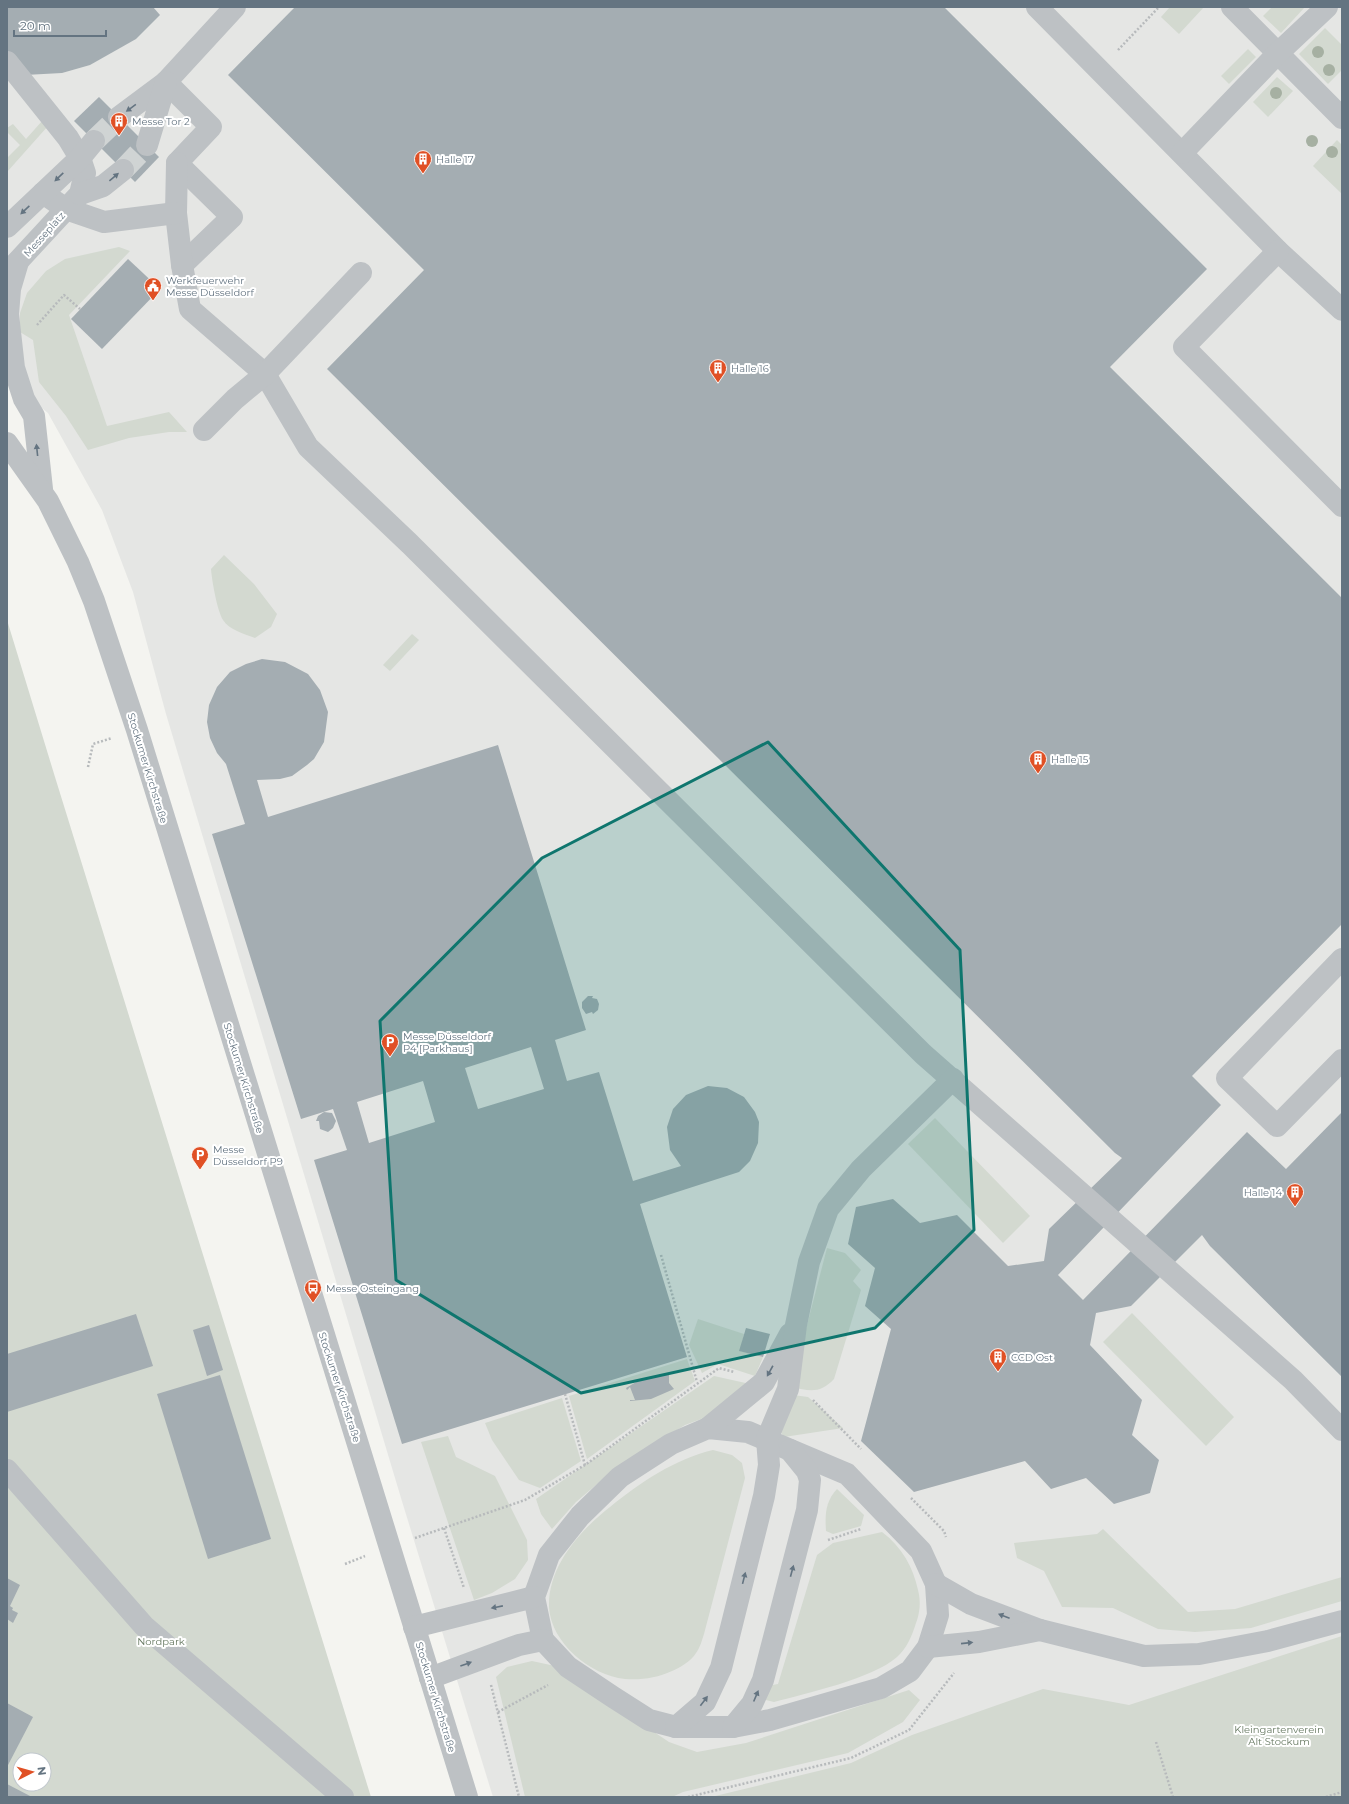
<svg xmlns="http://www.w3.org/2000/svg" width="1349" height="1804" font-family="Montserrat,sans-serif">
  <style>
    .built { fill: #e5e6e4 }
    .green { fill: #d3d9d0; fill-rule: evenodd }
    .building { fill: #a4adb2; fill-rule: evenodd }
    .lines { fill: none; stroke-linecap: round; stroke-linejoin: round }
    .minor-tunnel { stroke: #d0d4d4; stroke-width: 22; stroke-dasharray: 22 11; stroke-linecap: butt }
    .path { stroke: #b7babc; stroke-width: 2.5; stroke-dasharray: 2 2; stroke-linecap: butt }
    .minor { stroke: #bdc1c4; stroke-width: 22 }
    .tree { fill: #a6b0a2 }
    .oneway { fill: #647481 }
    .marked { fill: #0f766e; fill-opacity: 0.2; stroke: #0f766e; stroke-width: 3; stroke-linejoin: round }
    .labels { text-anchor: middle; stroke-width: 4; stroke-linejoin: round; paint-order: stroke }
    .poi-label { font-size: 10px; fill: #647481; stroke: #fff; text-anchor: start }
    .street-label { font-size: 10px; fill: #647481; stroke: #fff }
    .park-label { font-size: 10px; fill: #677962; stroke: #fff }
  </style>
  <rect width="100%" height="100%" fill="#f4f4f0"/>
  <polygon class="built" points="7,7 1342,7 1342,1650 867,1797 493,1797 401,1498 166,714 133,592 102,510 48,413 7,380"/>
  <g class="green">
    <polygon points="1170,7 1204,7 1179,34 1161,17"/>
    <polygon points="1272,7 1305,7 1281,33 1263,16"/>
    <polygon points="1325,28 1342,45 1342,70 1328,84 1299,54"/>
    <polygon points="1248,49 1256,57 1229,84 1221,76"/>
    <polygon points="1277,77 1293,91 1268,117 1253,102"/>
    <polygon points="43,120 48,126 7,172 7,158 20,145 7,132 7,128 13,124 26,139"/>
    <polygon points="1337,140 1342,145 1342,194 1313,166"/>
    <polygon points="119,247 130,251 69,315 107,426 169,412 187,432 169,432 129,438 88,450 66,416 39,382 33,340 20,332 20,313 27,293 46,271 65,259"/>
    <path d="M224,555L254,584L277,614L271,627L255,638C245,634 229,630 223,620C217,610 212,581 211,569Z"/>
    <path d="M7,620L55,777L371,1797H7ZM20,1760H44V1784H20Z"/>
    <polygon points="412,634 419,640 390,671 383,665"/>
    <polygon points="935,1118 1030,1216 1003,1243 908,1144"/>
    <path d="M827,1248L845,1253L861,1270L853,1281L861,1290L834,1379C820,1394 810,1391 791,1387Z"/>
    <polygon points="1132,1313 1234,1417 1206,1446 1103,1342"/>
    <polygon points="698,1319 744,1334 740,1351 763,1357 755,1376 718,1364 702,1373 689,1345"/>
    <polygon points="687,1359 695,1381 587,1459 569,1396"/>
    <polygon points="714,1376 750,1384 709,1416 685,1425 617,1467 576,1502 552,1529 541,1514 536,1499"/>
    <polygon points="793,1395 808,1397 843,1428 784,1437 780,1431"/>
    <polygon points="562,1398 581,1461 540,1488 519,1480 492,1440 485,1423"/>
    <polygon points="448,1436 456,1457 495,1476 527,1540 528,1560 515,1579 492,1593 474,1600 421,1442"/>
    <path d="M713,1450L732,1455L742,1463L745,1478L704,1634C702,1640 700,1648 696,1653C691,1661 681,1667 672,1671C657,1678 642,1680 625,1679C590,1675 551,1643 549,1607C548,1565 581,1530 610,1507C641,1482 675,1459 713,1450Z"/>
    <path d="M837,1489L864,1515L861,1526L833,1534L826,1531C825,1515 825,1502 837,1489Z"/>
    <polygon points="1103,1529 1188,1612 1235,1609 1342,1577 1342,1601 1251,1628 1195,1632 1158,1629 1113,1608 1062,1607 1044,1571 1017,1558 1014,1543 1097,1534"/>
    <path d="M882,1532C902,1547 913,1567 918,1590C921,1601 920,1613 916,1623C912,1636 907,1648 897,1657C872,1679 807,1693 774,1702L766,1700L762,1696L767,1686L778,1684L817,1555L833,1543Z"/>
    <polygon points="1342,1636 1342,1797 711,1797 851,1763 912,1735 1043,1689 1129,1705"/>
    <polygon points="532,1661 555,1666 669,1742 697,1752 746,1743 909,1690 920,1700 903,1722 848,1753 683,1792 672,1797 525,1797 496,1677 507,1667"/>
  </g>
  <g class="building">
    <polygon points="7,7 153,7 160,15 136,39 90,65 62,73 25,75 7,73"/>
    <polygon points="295,7 944,7 1207,269 1110,367 1342,598 1342,924 1192,1076 1221,1105 1058,1275 1083,1300 1247,1132 1286,1169 1342,1112 1342,1377 1210,1246 1202,1235 1131,1306 1096,1313 1090,1345 1142,1400 1132,1435 1159,1460 1150,1493 1114,1504 1086,1478 1051,1489 1025,1461 914,1492 861,1441 891,1329 865,1306 875,1268 848,1244 856,1207 893,1199 920,1223 957,1215 1008,1266 1044,1261 1049,1229 1122,1158 1115,1153 327,369 424,270 228,75"/>
    <polygon points="99,97 159,157 135,182 74,121"/>
    <polygon points="128,259 160,289 102,349 71,319"/>
    <path d="M262,659L285,662L308,674L320,690L328,712L324,742L314,759L307,765L292,776L280,779L257,780L268,817L498,745L586,1030L555,1040L567,1081L599,1072L633,1181L681,1166L670,1150L667,1127L673,1109L686,1095L708,1086L727,1088L744,1097L755,1112L759,1122L758,1143L750,1161L739,1172L640,1204L687,1357L402,1444L314,1160L347,1150L333,1109L301,1119L212,834L245,824L226,764L217,753L210,738L207,722L209,705L217,687L230,672L246,664ZM531,1047L544,1089L478,1109L465,1068ZM423,1081L435,1122L369,1143L357,1102Z"/>
    <polygon points="588,996 593,996 592,998 597,999 599,1004 598,1010 593,1014 592,1012 586,1014 582,1008 582,1002"/>
    <polygon points="324,1112 332,1113 336,1121 333,1128 328,1132 320,1129 319,1121 316,1121 318,1116"/>
    <polygon points="136,1314 153,1366 7,1412 7,1354"/>
    <polygon points="209,1325 223,1370 207,1376 193,1330"/>
    <polygon points="746,1328 770,1334 763,1357 739,1351"/>
    <polygon points="663,1374 669,1374 669,1383 674,1389 651,1399 630,1401 630,1400 635,1400 630,1387 627,1390 626,1388 641,1379"/>
    <polygon points="220,1375 271,1539 208,1559 157,1394"/>
    <polygon points="7,1578 20,1585 10,1606 13,1608 12,1610 18,1613 13,1623 7,1619"/>
    <polygon points="7,1703 33,1717 7,1767"/>
    <polygon points="7,1784 32,1797 7,1797"/>
  </g>
  <g class="lines">
    <g class="minor-tunnel">
      <polyline points="94,141 119,117"/>
      <polyline points="123,170 147,145"/>
    </g>
    <g class="path">
      <polyline points="1118,50 1159,7"/>
      <polyline points="37,325 64,295 80,309"/>
      <polyline points="88,767 93,744 112,738"/>
      <polyline points="661,1255 697,1382"/>
      <polyline points="565,1394 585,1465"/>
      <polyline points="813,1400 861,1449"/>
      <polyline points="911,1498 944,1531 946,1537"/>
      <polyline points="444,1528 464,1588"/>
      <polyline points="415,1538 525,1500 585,1465 719,1368 734,1372"/>
      <polyline points="828,1540 861,1529"/>
      <polyline points="345,1564 365,1556"/>
      <polyline points="491,1685 519,1797"/>
      <polyline points="498,1712 548,1685"/>
      <polyline points="1156,1742 1173,1797"/>
      <polyline points="688,1797 851,1758 909,1730 954,1673"/>
      <polyline points="1326,1797 1342,1792"/>
    </g>
    <g class="minor">
      <polyline points="1037,7 1278,251 1342,310"/>
      <polyline points="1232,7 1342,118"/>
      <polyline points="7,62 68,138 80,158 85,173 80,194 7,273"/>
      <polyline points="166,82 211,127 177,163 232,217 182,265"/>
      <polyline points="119,117 166,82 235,7"/>
      <polyline points="147,145 166,82"/>
      <polyline points="1182,153 1278,53 1327,7"/>
      <polyline points="177,163 176,213 182,265 190,309 265,374 308,447 410,544 923,1054 1293,1380 1342,1430"/>
      <polyline points="43,193 66,209 104,222 176,213"/>
      <polyline points="80,194 103,186 123,170"/>
      <polyline points="7,227 80,158 94,141"/>
      <polyline points="1278,251 1184,347 1342,506"/>
      <polyline points="18,262 10,289 8,314 14,368 24,399 34,416 42,489"/>
      <polyline points="204,430 235,399 265,374 361,273"/>
      <polyline points="7,443 48,501 78,562 94,601 137,730 467,1797"/>
      <polyline points="1342,959 1227,1078 1277,1126 1342,1060"/>
      <polygon points="708,1428 748,1432 847,1474 921,1551 936,1584 938,1615 928,1647 910,1671 881,1688 770,1720 733,1727 676,1727 649,1720 613,1697 568,1667 543,1640 534,1597 549,1555 580,1516 620,1477 671,1444"/>
      <polyline points="708,1428 764,1382 790,1334"/>
      <polyline points="7,1470 144,1626 343,1797"/>
      <polyline points="936,1584 971,1604 1040,1630 1144,1656 1199,1654 1268,1641 1342,1621"/>
      <polyline points="414,1627 534,1597"/>
      <polyline points="928,1647 979,1642 1040,1630"/>
      <polyline points="430,1678 519,1645 543,1640"/>
      <polyline points="676,1727 705,1702 721,1668 764,1496 769,1465 767,1439 788,1389 796,1325 809,1262 828,1209 861,1169 953,1079"/>
      <polyline points="733,1727 752,1704 763,1680 807,1510 810,1480 807,1471 790,1450"/>
    </g>
  </g>
  <g class="tree">
    <circle cx="1318" cy="52" r="6"/>
    <circle cx="1329" cy="70" r="6"/>
    <circle cx="1276" cy="93" r="6"/>
    <circle cx="1312" cy="141" r="6"/>
    <circle cx="1332" cy="152" r="6"/>
  </g>
  <defs><path id="oneway-solid" d="M-6-.8H1V-3.2L6.5 0L1 3.2V.8H-6Z"/></defs>
  <g class="oneway">
    <use href="#oneway-solid" transform="translate(131 108) rotate(144)"/>
    <use href="#oneway-solid" transform="translate(59 177) rotate(136)"/>
    <use href="#oneway-solid" transform="translate(114 177) rotate(-40)"/>
    <use href="#oneway-solid" transform="translate(25 210) rotate(137)"/>
    <use href="#oneway-solid" transform="translate(37 450) rotate(-96)"/>
    <use href="#oneway-solid" transform="translate(770 1371) rotate(119)"/>
    <use href="#oneway-solid" transform="translate(792 1571) rotate(-75)"/>
    <use href="#oneway-solid" transform="translate(744 1578) rotate(-76)"/>
    <use href="#oneway-solid" transform="translate(497 1607) rotate(169)"/>
    <use href="#oneway-solid" transform="translate(1004 1616) rotate(-159)"/>
    <use href="#oneway-solid" transform="translate(967 1643) rotate(-6)"/>
    <use href="#oneway-solid" transform="translate(466 1664) rotate(-20)"/>
    <use href="#oneway-solid" transform="translate(756 1696) rotate(-67)"/>
    <use href="#oneway-solid" transform="translate(704 1701) rotate(-53)"/>
  </g>
  <path class="marked" d="M768,742L960,950L974,1230L875,1328L581,1393L396,1280L380,1021L542,858Z"/>
  <defs>
    <g id="building-pin" transform="scale(0.9)"><path d="M0 17L-7.5 6A9.5 9.5 0 1 1 7.5 6Z" fill="#e05025" stroke="#fff"/><path d="M-4-6H4V6H1V3H-1V6H-4ZM-2.5-4.3h1.7v1.8h-1.7ZM.8-4.3h1.7v1.8H.8ZM-2.5-1h1.7V.8h-1.7ZM.8-1h1.7V.8H.8Z" fill="#fff"/></g>
    <g id="civic-pin" transform="scale(0.9)"><path d="M0 17L-7.5 6A9.5 9.5 0 1 1 7.5 6Z" fill="#e05025" stroke="#fff"/><path d="M-.6-6.5H3V-4.5H.6V-3L4-1V1h2V6H-6V1h2V-1L-.6-3ZM-1.2 2.5V6h2.4V2.5Z" fill="#fff"/></g>
    <g id="parking-pin" transform="scale(0.9)"><path d="M0 17L-7.5 6A9.5 9.5 0 1 1 7.5 6Z" fill="#e05025" stroke="#fff"/><path d="M-3.5-5.5H1a3.5 3.5 0 0 1 0 7H-1V5.5H-3.5ZM-1-3.4V-.6H.8a1.4 1.4 0 0 0 0-2.8Z" fill="#fff"/></g>
    <g id="bus-pin" transform="scale(0.9)"><path d="M0 17L-7.5 6A9.5 9.5 0 1 1 7.5 6Z" fill="#e05025" stroke="#fff"/><path d="M-5-6H5V4H4V6H2V4H-2V6H-4V4H-5ZM-3.5-4V0h7V-4ZM-3.5 1.2v1.5H-2V1.2ZM2 1.2v1.5H3.5V1.2Z" fill="#fff"/></g>
  </defs>
  <g fill-rule="evenodd">
    <use href="#building-pin" x="119" y="121"/>
    <use href="#building-pin" x="423" y="159"/>
    <use href="#civic-pin" x="153" y="286"/>
    <use href="#building-pin" x="718" y="368"/>
    <use href="#building-pin" x="1038" y="759"/>
    <use href="#parking-pin" x="390" y="1042"/>
    <use href="#parking-pin" x="200" y="1155"/>
    <use href="#building-pin" x="1295" y="1192"/>
    <use href="#bus-pin" x="313" y="1288"/>
    <use href="#building-pin" x="998" y="1357"/>
  </g>
  <g class="labels">
    <g class="poi-label">
      <text x="132" y="125">Messe Tor 2</text>
      <text x="436" y="163">Halle 17</text>
      <text x="166" y="284">Werkfeuerwehr<tspan x="166" dy="12">Messe Düsseldorf</tspan></text>
      <text x="731" y="372">Halle 16</text>
      <text x="1051" y="763">Halle 15</text>
      <text x="403" y="1040">Messe Düsseldorf<tspan x="403" dy="12">P4 [Parkhaus]</tspan></text>
      <text x="213" y="1153">Messe<tspan x="213" dy="12">Düsseldorf P9</tspan></text>
      <text x="1282" y="1196" text-anchor="end">Halle 14</text>
      <text x="326" y="1292">Messe Osteingang</text>
      <text x="1011" y="1361">CCD Ost</text>
    </g>
    <g class="street-label">
      <text transform="translate(44 234) rotate(-48)" y="4">Messeplatz</text>
      <text transform="translate(148 768) rotate(73)" y="4">Stockumer Kirchstraße</text>
      <text transform="translate(244 1078) rotate(73)" y="4">Stockumer Kirchstraße</text>
      <text transform="translate(340 1387) rotate(72)" y="4">Stockumer Kirchstraße</text>
      <text transform="translate(436 1697) rotate(73)" y="4">Stockumer Kirchstraße</text>
    </g>
    <g class="park-label">
      <text x="161" y="1645">Nordpark</text>
      <text x="1279" y="1733">Kleingartenverein<tspan x="1279" dy="12">Alt Stockum</tspan></text>
    </g>
  </g>
  <rect width="1349" height="1804" fill="none" stroke="#647481" stroke-width="16"/>
  <g transform="translate(32 1772) rotate(84)"><circle r="19" fill="#ffffff" stroke="#c1c7cd"/>
  <path d="M0-3L7 15L0 10L-7 15Z" fill="#e05025"/>
  <text y="-6" font-size="11" font-weight="bold" text-anchor="middle" fill="#647481">N</text>
  </g>
  <path d="M14 30v6h92v-6" fill="none" stroke="#647481" stroke-width="2"/>
  <text x="20" y="30" font-size="12" fill="#647481" stroke="#ffffff" stroke-width="3" paint-order="stroke">20 m</text>
</svg>
